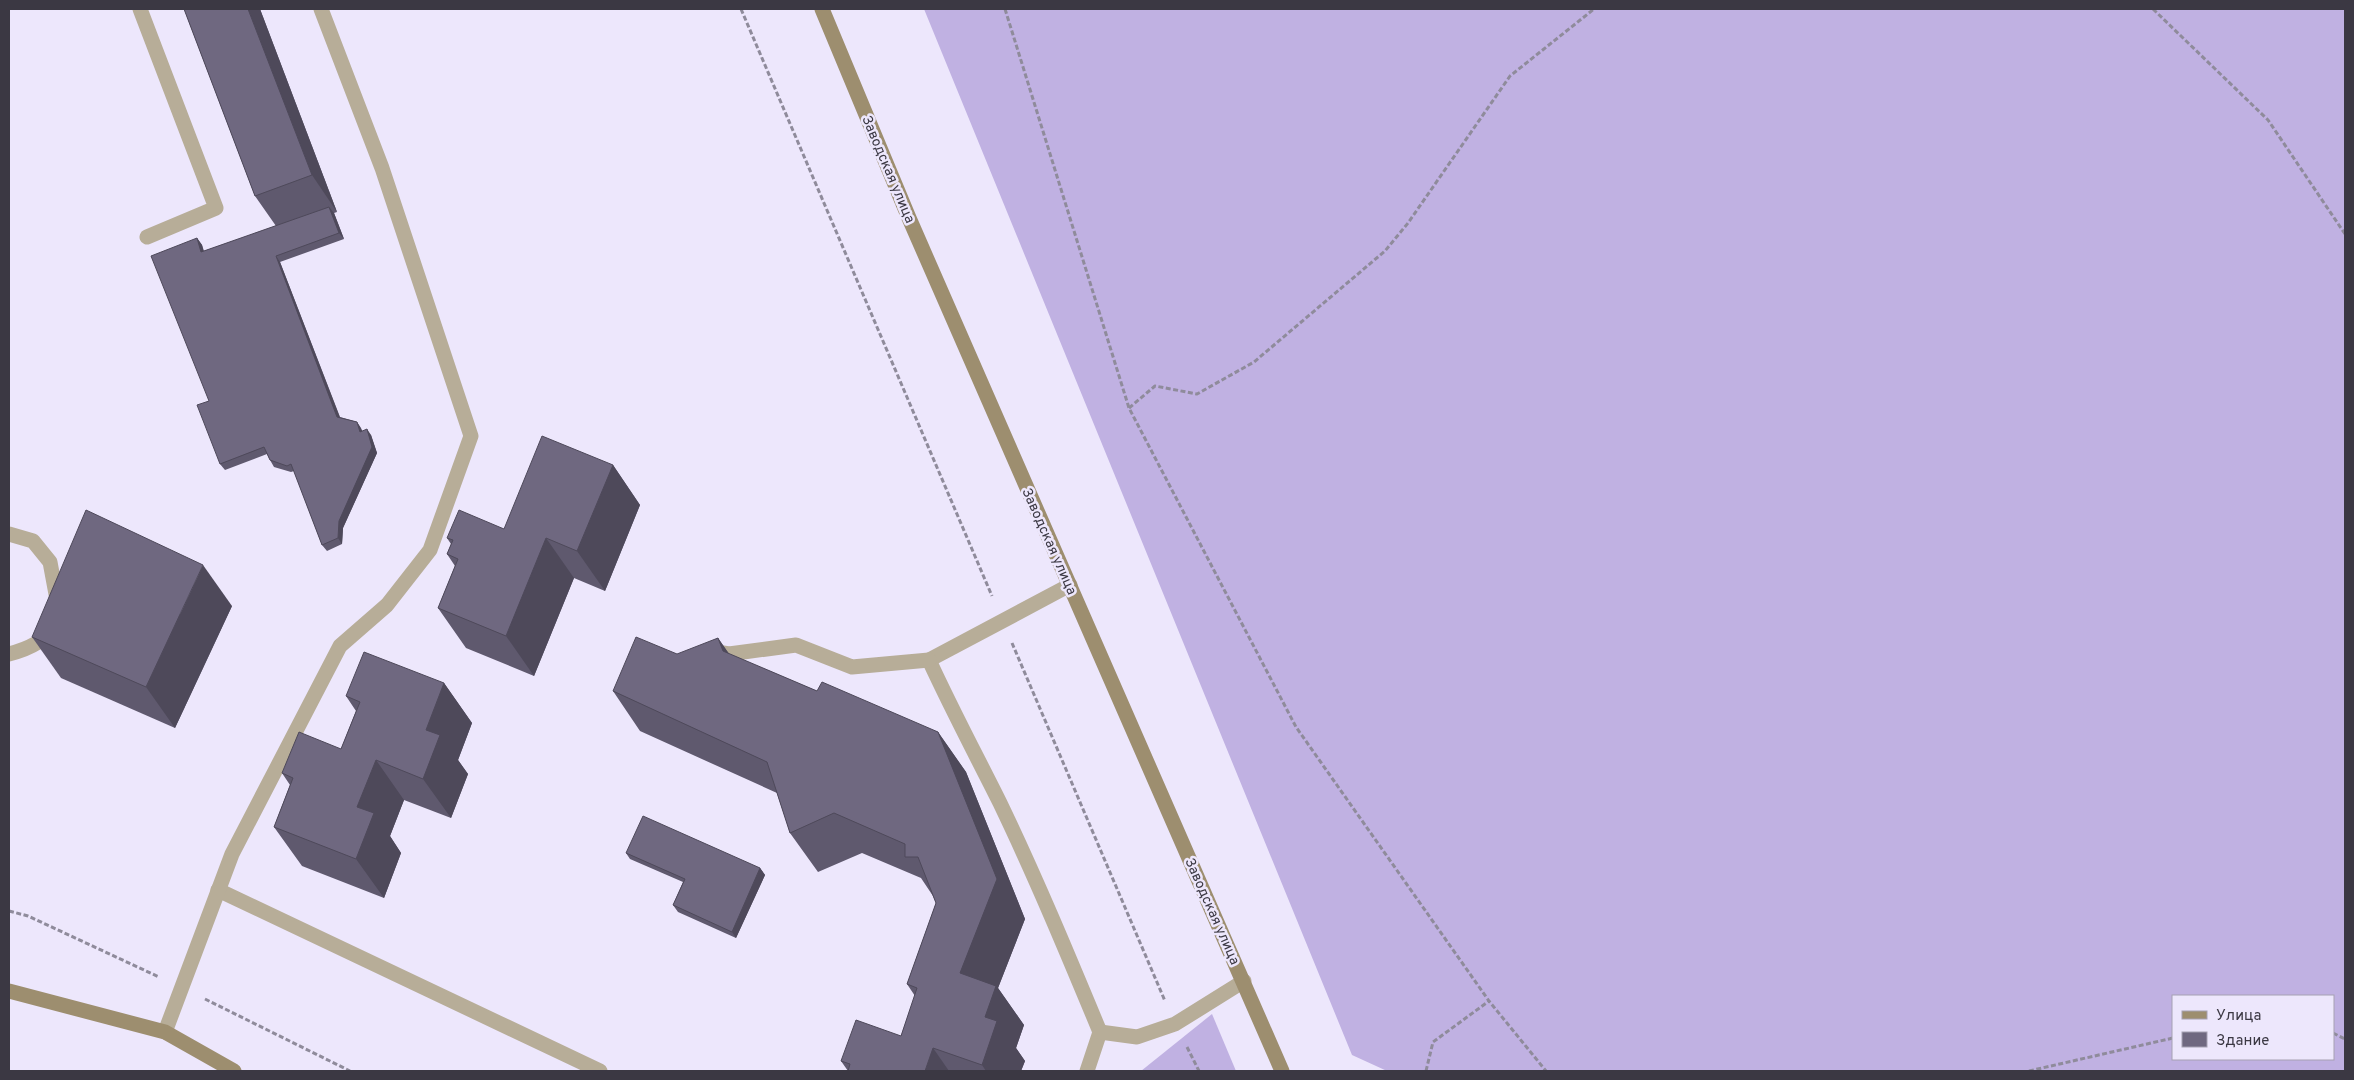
<svg xmlns="http://www.w3.org/2000/svg" width="2354" height="1080" font-family="Overpass,sans-serif">
  <style>
    .forest { fill: #c0b1e2; fill-rule: evenodd }
    .lines { fill: none; stroke-linecap: round; stroke-linejoin: round }
    .path { stroke: #8f8b9b; stroke-width: 3; stroke-dasharray: 5 2.5; stroke-linecap: butt }
    .lane { stroke: #b7ad98; stroke-width: 15 }
    .secondary { stroke: #9d8e6f; stroke-width: 15 }
    .wall { fill: #5f596e }
    .shaded-wall { fill: #4e495a }
    .building { fill: #6f6880; stroke: #4e495a }
    .labels { text-anchor: middle; stroke-width: 5; stroke-linejoin: round; paint-order: stroke }
    .street-label { font-size: 14px; fill: #3b3843; stroke: #ede7fc }
  </style>
  <rect width="100%" height="100%" fill="#ede7fc"/>
  <g class="forest">
    <path d="M924,9H2345V1071H1387L1352,1055ZM2173,996H2333V1059H2173Z"/>
    <polygon points="1212,1014 1236,1071 1141,1071"/>
  </g>
  <g class="lines">
    <g class="path">
      <polyline points="741,9 992,596"/>
      <polyline points="1005,9 1129,408 1296,727 1489,1001 1546,1071"/>
      <polyline points="2153,9 2268,120 2345,234"/>
      <polyline points="1129,408 1155,386 1197,394 1254,362 1385,251 1408,223 1510,76 1594,9"/>
      <polyline points="1012,643 1165,1001"/>
      <polyline points="9,911 28,916 159,977"/>
      <polyline points="205,999 350,1071"/>
      <polyline points="2333,1033 2345,1039"/>
      <polyline points="1187,1047 1199,1071"/>
      <polyline points="1426,1071 1433,1042 1489,1001"/>
      <polyline points="2029,1071 2173,1038"/>
    </g>
    <g class="lane">
      <polyline points="140,9 216,208 147,237"/>
      <polyline points="9,534 33,541 50,562 58,605"/>
      <path d="M1070,585L929,660C951,708 976,755 1000,803C1036,878 1068,955 1100,1032L1087,1071"/>
      <polyline points="711,651 729,654 796,645 852,667 929,660"/>
      <path d="M9,654C24,650 44,643 50,629"/>
      <polyline points="218,890 600,1071"/>
      <polyline points="165,1032 232,854 340,646 387,605 430,550 471,436 382,168 321,9"/>
      <polyline points="1100,1032 1137,1037 1175,1024 1244,981"/>
    </g>
    <g class="secondary">
      <polyline points="822,9 909,218 1282,1071"/>
      <polyline points="9,991 165,1032 234,1071"/>
    </g>
  </g>
  <g class="wall">
    <polygon points="184,9 260,9 337,212 334,213 344,239 280,262 340,417 357,422 362,431 371,435 377,453 343,528 342,544 327,551 322,545 294,471 291,472 274,467 270,460 267,454 225,470 220,464 209,401 197,238 202,245 204,251 276,226 255,196"/>
    <polygon points="613,465 640,505 605,591 574,578 534,676 466,648 438,608 455,566 447,554 451,544 447,538 504,529"/>
    <polygon points="232,606 175,728 61,678 32,637"/>
    <polygon points="718,638 729,654 817,691 938,732 966,772 1025,919 998,988 1024,1025 1016,1048 1025,1061 1021,1071 848,1071 841,1061 901,1036 915,996 907,984 936,903 933,896 921,878 862,853 818,872 790,833 777,793 640,731 613,691"/>
    <polygon points="444,683 472,723 458,760 468,774 451,818 404,800 390,836 401,853 384,898 302,866 274,827 290,785 282,773 341,749 356,711 346,696"/>
    <polygon points="626,853 760,868 765,875 736,938 678,912 673,905 683,882 630,859"/>
  </g>
  <g class="shaded-wall">
    <polygon points="248,9 260,9 337,212 312,175"/>
    <polygon points="329,207 334,213 344,239 339,233"/>
    <polygon points="197,238 202,245 205,258 201,252"/>
    <polygon points="276,256 280,262 342,423 337,417"/>
    <polygon points="357,422 361,428 365,438 360,432"/>
    <polygon points="367,429 371,435 377,453 343,528 342,544 338,538 339,521"/>
    <polygon points="613,465 640,505 605,591 577,551"/>
    <polygon points="546,538 574,578 534,676 506,636"/>
    <polygon points="203,565 232,606 175,728 146,687"/>
    <polygon points="718,638 746,678 723,651"/>
    <polygon points="444,683 472,723 458,760 468,774 451,818 423,779 426,730"/>
    <polygon points="938,732 966,772 1025,919 998,988 1024,1025 1016,1048 1025,1061 1021,1071 986,1071 982,1065 960,973"/>
    <polygon points="376,760 404,800 390,836 401,853 384,898 356,859 357,807"/>
    <polygon points="760,868 765,875 736,938 732,932"/>
    <polygon points="933,1048 949,1071 925,1071"/>
  </g>
  <g class="building">
    <polygon points="184,9 248,9 312,175 255,196"/>
    <polygon points="329,207 339,233 276,256 337,417 357,422 360,432 367,429 372,447 339,521 338,538 322,545 291,464 287,466 270,460 264,447 220,464 197,405 209,401 151,256 197,238 201,252"/>
    <polygon points="542,436 613,465 577,551 546,538 506,636 438,608 458,559 447,554 453,540 447,538 459,510 504,529"/>
    <polygon points="86,510 203,565 146,687 32,637"/>
    <polygon points="636,637 677,654 718,638 723,651 817,691 822,682 938,732 997,879 960,973 996,986 985,1017 997,1021 982,1065 933,1048 925,1071 848,1071 850,1064 841,1061 856,1020 901,1036 917,988 907,984 936,903 918,857 905,857 905,844 834,813 790,833 767,762 613,691"/>
    <polygon points="364,652 444,683 426,730 440,735 423,779 376,760 357,807 374,813 356,859 274,827 293,778 282,773 299,732 341,749 360,702 346,696"/>
    <polygon points="643,816 760,868 732,932 673,905 685,879 626,853"/>
  </g>
  <g class="labels">
    <g class="street-label">
      <text transform="translate(889 169) rotate(67)" y="5">Заводская улица</text>
      <text transform="translate(1050 541) rotate(66)" y="5">Заводская улица</text>
      <text transform="translate(1213 911) rotate(66)" y="5">Заводская улица</text>
    </g>
  </g>
  <rect width="2354" height="1080" fill="none" stroke="#3b3843" stroke-width="20"/>
  <rect x="2172" y="995" width="162" height="65" fill="#ede7fc" stroke="#a6a1b2"/>
  <rect x="2182" y="1011" width="25" height="8" fill="#9d8e6f" stroke="#a6a1b2"/>
  <text x="2216" y="1020" font-size="15" fill="#3b3843">Улица</text>
  <rect x="2182" y="1032" width="25" height="15" fill="#6f6880" stroke="#a6a1b2"/>
  <text x="2216" y="1045" font-size="15" fill="#3b3843">Здание</text>
</svg>
